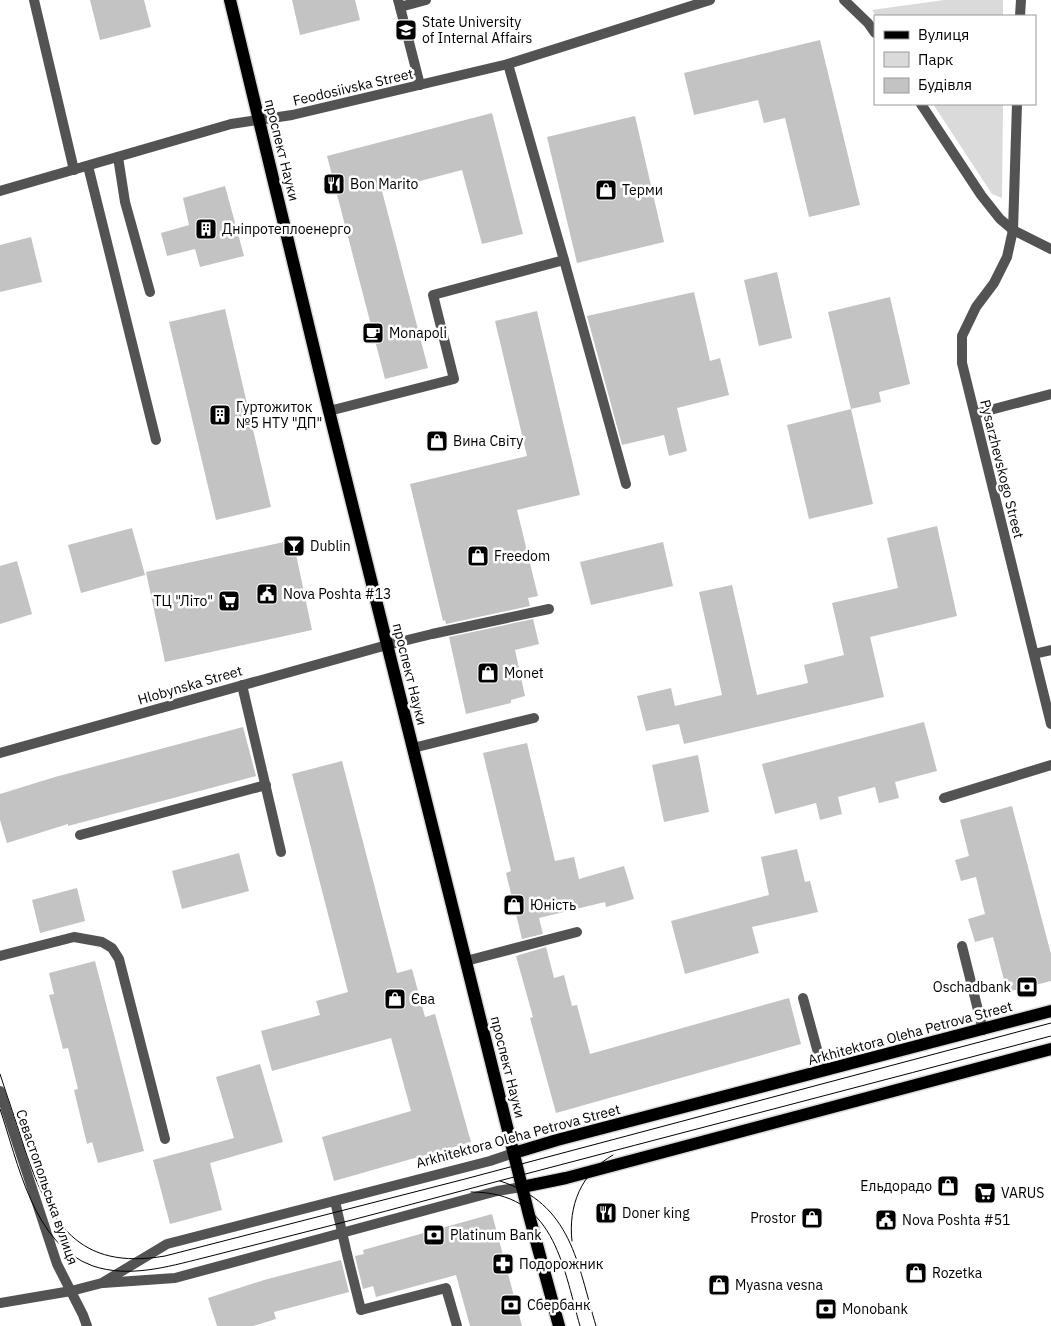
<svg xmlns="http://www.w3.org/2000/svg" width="1051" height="1326" font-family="'IBM Plex Sans',sans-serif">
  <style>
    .green { fill: #dadada }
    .building { fill: #c3c3c3 }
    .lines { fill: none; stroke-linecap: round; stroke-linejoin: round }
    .primary-casing { stroke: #dbdbdb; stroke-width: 15 }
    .service { stroke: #535353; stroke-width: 10 }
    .minor { stroke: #535353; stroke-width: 10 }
    .primary { stroke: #000; stroke-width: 12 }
    .tram { stroke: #000; stroke-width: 1 }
    .labels { text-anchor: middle; stroke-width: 5; stroke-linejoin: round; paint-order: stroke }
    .poi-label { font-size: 14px; fill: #000; stroke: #fff; text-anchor: start }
    .street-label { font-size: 14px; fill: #000; stroke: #fff }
  </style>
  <rect width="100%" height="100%" fill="#fff"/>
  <g class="green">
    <polygon points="944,0 1003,0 1003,16 876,16 872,10"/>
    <polygon points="933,104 1003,104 1002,198 992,194"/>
  </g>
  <g class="building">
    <polygon points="90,0 144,0 151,27 100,40"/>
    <polygon points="292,0 355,0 360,20 300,35"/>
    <polygon points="820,40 860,205 809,217 785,118 764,123 758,100 694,115 684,73"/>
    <polygon points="492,113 523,234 482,244 462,170 382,191 428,368 385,379 327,156"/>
    <polygon points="635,116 664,242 577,263 547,137"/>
    <polygon points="225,186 244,256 200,267 195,249 167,256 161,233 189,225 183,198"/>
    <polygon points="31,237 42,282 0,292 0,245"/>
    <polygon points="777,272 792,338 759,346 744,280"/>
    <polygon points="694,292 710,361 720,358 729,395 677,408 687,451 669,456 664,435 622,445 587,316"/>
    <polygon points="890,297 910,384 879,392 881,402 851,409 828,312"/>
    <polygon points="225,309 271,507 216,520 169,322"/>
    <polygon points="537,311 580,495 517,510 538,596 528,598 530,606 446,624 445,620 443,621 410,484 527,456 495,321"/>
    <polygon points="851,409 873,504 809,519 787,425"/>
    <polygon points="937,526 957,616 870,637 884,697 684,744 679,724 646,731 637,696 671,688 675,706 722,695 699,592 732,585 757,695 808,683 804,665 844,655 832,603 898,588 887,538"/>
    <polygon points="132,528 145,575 81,593 68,545"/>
    <polygon points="293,540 312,630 165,662 146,572"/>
    <polygon points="663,542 673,586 591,605 580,562"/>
    <polygon points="17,561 32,614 0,624 0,566"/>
    <polygon points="533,619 539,644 515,650 525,696 511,700 511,703 466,714 449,637"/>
    <polygon points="924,722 937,771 895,782 899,798 879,803 875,787 838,797 842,814 820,820 816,803 775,814 762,764"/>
    <polygon points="243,727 256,776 68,826 68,824 7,843 0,820 0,794 55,777"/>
    <polygon points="527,743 555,861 574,857 579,879 624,866 634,899 606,907 605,902 539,918 543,934 522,939 506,873 511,871 483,753"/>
    <polygon points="698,755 709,812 664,822 652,765"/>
    <polygon points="342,761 397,973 412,969 425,1017 435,1014 471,1142 334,1181 322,1137 411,1111 391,1038 272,1071 261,1031 320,1015 316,1001 348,992 292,774"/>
    <polygon points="1012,806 1051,954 1051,981 1007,992 993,937 975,942 968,919 985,914 976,877 961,881 955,860 969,856 960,820"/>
    <polygon points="797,849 805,882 810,881 818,912 752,927 759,953 685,974 671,921 769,895 761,857"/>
    <polygon points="239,853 249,891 182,909 172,871"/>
    <polygon points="77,888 85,921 40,933 32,900"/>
    <polygon points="546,947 554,978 564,975 572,1006 577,1005 590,1054 789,998 801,1044 556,1113 530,1018 533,1017 516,956"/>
    <polygon points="95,961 144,1151 98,1163 92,1142 87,1144 74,1090 78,1089 68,1048 63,1049 49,995 54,994 49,973"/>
    <polygon points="260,1064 283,1142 210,1163 222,1210 170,1224 153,1160 234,1138 216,1077"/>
    <polygon points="492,1214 522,1326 470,1326 456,1275 376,1297 373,1286 363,1289 355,1256 364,1254 363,1250"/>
    <polygon points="341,1260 349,1292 274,1312 276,1319 253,1326 217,1326 208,1298 264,1280"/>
  </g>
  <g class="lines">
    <g class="primary-casing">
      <g id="primary">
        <polyline points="230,0 329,411 529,1215 559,1326"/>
        <polyline points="514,1153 557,1140 1051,1011"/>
        <polyline points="522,1187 566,1178 1051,1049"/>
      </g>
    </g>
    <g class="service">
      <polyline points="34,0 74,170"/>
      <polyline points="398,0 400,7 426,0"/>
      <polyline points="400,7 420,85"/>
      <polyline points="118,157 125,202 150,292"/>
      <polyline points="88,166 156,440"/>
      <polyline points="564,260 626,484"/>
      <polyline points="329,411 454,379 433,295 564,260 508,64"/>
      <polyline points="975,414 1051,394"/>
      <polyline points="387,645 432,634 549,609"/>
      <polyline points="1034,654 1051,650"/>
      <polyline points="242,685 281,852"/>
      <polyline points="413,748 534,718"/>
      <polyline points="944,798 1051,765"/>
      <polyline points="962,946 983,1030"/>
      <polyline points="0,956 74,937 102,942 112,948 119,959 165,1139"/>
      <polyline points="466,961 577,932"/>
      <polyline points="803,998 823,1071"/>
      <polyline points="335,1201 347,1254 361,1310"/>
    </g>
    <g class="minor">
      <polyline points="844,0 868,23 875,33"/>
      <polyline points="1020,16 1021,0"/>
      <polyline points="921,104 981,195 1000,219 1013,230 1051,249"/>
      <polyline points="1017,104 1013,230 1007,257 994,283 976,307 962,336 962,363 1051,724"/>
      <polyline points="0,191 231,124 292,115 508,64 710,0"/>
      <polyline points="0,753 387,645"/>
      <polyline points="80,835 266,785"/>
      <polyline points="0,1091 57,1264 83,1315 87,1326"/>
      <polyline points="103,1283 175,1278 497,1191 522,1187"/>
      <polyline points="0,1303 71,1291 102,1283 167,1244 490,1161 514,1153"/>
      <polyline points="361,1310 446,1288 457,1326"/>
    </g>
    <use href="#primary" class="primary"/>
    <g class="tram">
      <path d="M0,1074C8,1099 17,1124 25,1150C50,1223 78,1271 165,1256L465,1179L1051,1023"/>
      <path d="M0,1109C18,1162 33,1245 93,1266C129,1278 167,1267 203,1258C228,1252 253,1245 278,1239C350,1221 423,1201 495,1182C681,1133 866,1085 1051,1036"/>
      <path d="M500,1181C572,1204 577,1263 596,1326"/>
      <path d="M471,1192C554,1192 562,1263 580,1326"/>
      <path d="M572,1241C568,1206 581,1173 613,1155"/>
    </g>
  </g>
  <defs>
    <g id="university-square" transform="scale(1.125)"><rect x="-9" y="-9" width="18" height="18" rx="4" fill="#000" stroke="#fff"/><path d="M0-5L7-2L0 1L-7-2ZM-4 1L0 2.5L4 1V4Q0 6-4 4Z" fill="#fff"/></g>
    <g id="restaurant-square" transform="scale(1.125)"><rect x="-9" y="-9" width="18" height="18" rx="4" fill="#000" stroke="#fff"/><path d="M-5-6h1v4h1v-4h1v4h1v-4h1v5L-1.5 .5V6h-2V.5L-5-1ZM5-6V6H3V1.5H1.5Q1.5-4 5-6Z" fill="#fff"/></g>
    <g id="shop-square" transform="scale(1.125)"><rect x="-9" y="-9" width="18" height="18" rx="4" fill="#000" stroke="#fff"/><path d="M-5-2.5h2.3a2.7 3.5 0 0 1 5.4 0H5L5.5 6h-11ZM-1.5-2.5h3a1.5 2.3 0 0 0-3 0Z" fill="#fff"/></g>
    <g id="building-square" transform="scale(1.125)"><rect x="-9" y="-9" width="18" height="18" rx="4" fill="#000" stroke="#fff"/><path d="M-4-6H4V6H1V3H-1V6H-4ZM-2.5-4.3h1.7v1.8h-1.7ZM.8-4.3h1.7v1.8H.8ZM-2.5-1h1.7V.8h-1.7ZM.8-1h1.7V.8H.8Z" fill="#fff"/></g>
    <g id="cafe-square" transform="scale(1.125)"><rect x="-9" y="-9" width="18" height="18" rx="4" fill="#000" stroke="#fff"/><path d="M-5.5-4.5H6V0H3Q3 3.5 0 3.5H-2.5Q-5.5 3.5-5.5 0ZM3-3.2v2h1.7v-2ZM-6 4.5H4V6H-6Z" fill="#fff"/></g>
    <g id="bar-square" transform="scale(1.125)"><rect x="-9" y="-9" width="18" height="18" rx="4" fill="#000" stroke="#fff"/><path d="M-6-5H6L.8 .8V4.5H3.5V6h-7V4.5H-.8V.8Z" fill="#fff"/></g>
    <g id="civic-square" transform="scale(1.125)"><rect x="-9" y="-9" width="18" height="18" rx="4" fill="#000" stroke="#fff"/><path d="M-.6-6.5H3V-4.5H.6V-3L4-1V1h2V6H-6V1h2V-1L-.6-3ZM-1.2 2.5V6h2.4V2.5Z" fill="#fff"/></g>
    <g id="supermarket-square" transform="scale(1.125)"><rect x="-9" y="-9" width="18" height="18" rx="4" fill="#000" stroke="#fff"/><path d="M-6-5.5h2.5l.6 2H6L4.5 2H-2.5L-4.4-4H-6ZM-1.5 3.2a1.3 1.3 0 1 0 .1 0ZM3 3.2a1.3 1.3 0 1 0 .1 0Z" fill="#fff"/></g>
    <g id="bank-square" transform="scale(1.125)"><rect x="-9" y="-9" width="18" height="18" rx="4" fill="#000" stroke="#fff"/><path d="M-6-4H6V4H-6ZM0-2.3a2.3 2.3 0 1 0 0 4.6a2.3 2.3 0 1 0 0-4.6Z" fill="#fff"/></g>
    <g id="pharmacy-square" transform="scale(1.125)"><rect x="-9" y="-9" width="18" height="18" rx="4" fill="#000" stroke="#fff"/><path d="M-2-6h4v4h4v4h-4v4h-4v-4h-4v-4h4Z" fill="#fff"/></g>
  </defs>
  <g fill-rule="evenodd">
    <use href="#university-square" x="406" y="30"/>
    <use href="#restaurant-square" x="334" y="184"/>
    <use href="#shop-square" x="606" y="190"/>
    <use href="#building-square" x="206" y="229"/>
    <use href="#cafe-square" x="373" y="333"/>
    <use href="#building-square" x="220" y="415"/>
    <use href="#shop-square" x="437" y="441"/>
    <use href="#bar-square" x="294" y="546"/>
    <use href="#shop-square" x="478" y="556"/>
    <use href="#civic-square" x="267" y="594"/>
    <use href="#supermarket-square" x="229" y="601"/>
    <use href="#shop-square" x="488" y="673"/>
    <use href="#shop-square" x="514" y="905"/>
    <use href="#bank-square" x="1027" y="987"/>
    <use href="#shop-square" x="395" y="999"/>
    <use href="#shop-square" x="948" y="1186"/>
    <use href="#supermarket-square" x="985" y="1193"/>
    <use href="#restaurant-square" x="606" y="1213"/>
    <use href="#shop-square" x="812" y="1218"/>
    <use href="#civic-square" x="886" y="1220"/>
    <use href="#bank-square" x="434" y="1235"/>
    <use href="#pharmacy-square" x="503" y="1264"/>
    <use href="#shop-square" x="916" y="1273"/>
    <use href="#shop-square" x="719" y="1285"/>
    <use href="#bank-square" x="511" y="1305"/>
    <use href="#bank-square" x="826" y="1309"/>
  </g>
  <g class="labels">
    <g class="poi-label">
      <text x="422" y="27">State University<tspan x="422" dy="16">of Internal Affairs</tspan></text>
      <text x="350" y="189">Bon Marito</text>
      <text x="622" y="195">Терми</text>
      <text x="222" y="234">Дніпротеплоенерго</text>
      <text x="389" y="338">Monapoli</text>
      <text x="236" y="412">Гуртожиток<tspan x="236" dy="16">№5 НТУ "ДП"</tspan></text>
      <text x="453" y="446">Вина Світу</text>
      <text x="310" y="551">Dublin</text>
      <text x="494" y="561">Freedom</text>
      <text x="283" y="599">Nova Poshta #13</text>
      <text x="213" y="606" text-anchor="end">ТЦ "Літо"</text>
      <text x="504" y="678">Monet</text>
      <text x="530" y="910">Юність</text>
      <text x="1011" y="992" text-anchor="end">Oschadbank</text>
      <text x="411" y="1004">Єва</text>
      <text x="932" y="1191" text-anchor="end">Ельдорадо</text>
      <text x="1001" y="1198">VARUS</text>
      <text x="622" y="1218">Doner king</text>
      <text x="796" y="1223" text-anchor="end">Prostor</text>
      <text x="902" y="1225">Nova Poshta #51</text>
      <text x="450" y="1240">Platinum Bank</text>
      <text x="519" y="1269">Подорожник</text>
      <text x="932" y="1278">Rozetka</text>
      <text x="735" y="1290">Myasna vesna</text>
      <text x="527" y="1310">Сбербанк</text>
      <text x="842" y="1314">Monobank</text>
    </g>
    <g class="street-label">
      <text transform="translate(353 87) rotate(-13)" y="5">Feodosiivska Street</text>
      <text transform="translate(282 150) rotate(76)" y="5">проспект Науки</text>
      <text transform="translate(1002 469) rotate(76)" y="5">Pysarzhevskogo Street</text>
      <text transform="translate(410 674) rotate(76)" y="5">проспект Науки</text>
      <text transform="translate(190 685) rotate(-16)" y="5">Hlobynska Street</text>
      <text transform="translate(910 1033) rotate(-15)" y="5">Arkhitektora Oleha Petrova Street</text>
      <text transform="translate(508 1067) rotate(76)" y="5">проспект Науки</text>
      <text transform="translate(518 1136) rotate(-15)" y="5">Arkhitektora Oleha Petrova Street</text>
      <text transform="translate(47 1187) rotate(71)" y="5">Севастопольська вулиця</text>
    </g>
  </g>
  <rect x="874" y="15" width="162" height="90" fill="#ffffff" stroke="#999999"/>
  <rect x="884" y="31" width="25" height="8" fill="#000000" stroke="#999999"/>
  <text x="918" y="40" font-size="15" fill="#000000">Вулиця</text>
  <rect x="884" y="52" width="25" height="15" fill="#dadada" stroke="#999999"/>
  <text x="918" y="65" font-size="15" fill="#000000">Парк</text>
  <rect x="884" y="78" width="25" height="15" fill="#c3c3c3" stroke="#999999"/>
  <text x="918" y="90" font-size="15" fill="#000000">Будівля</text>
</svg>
